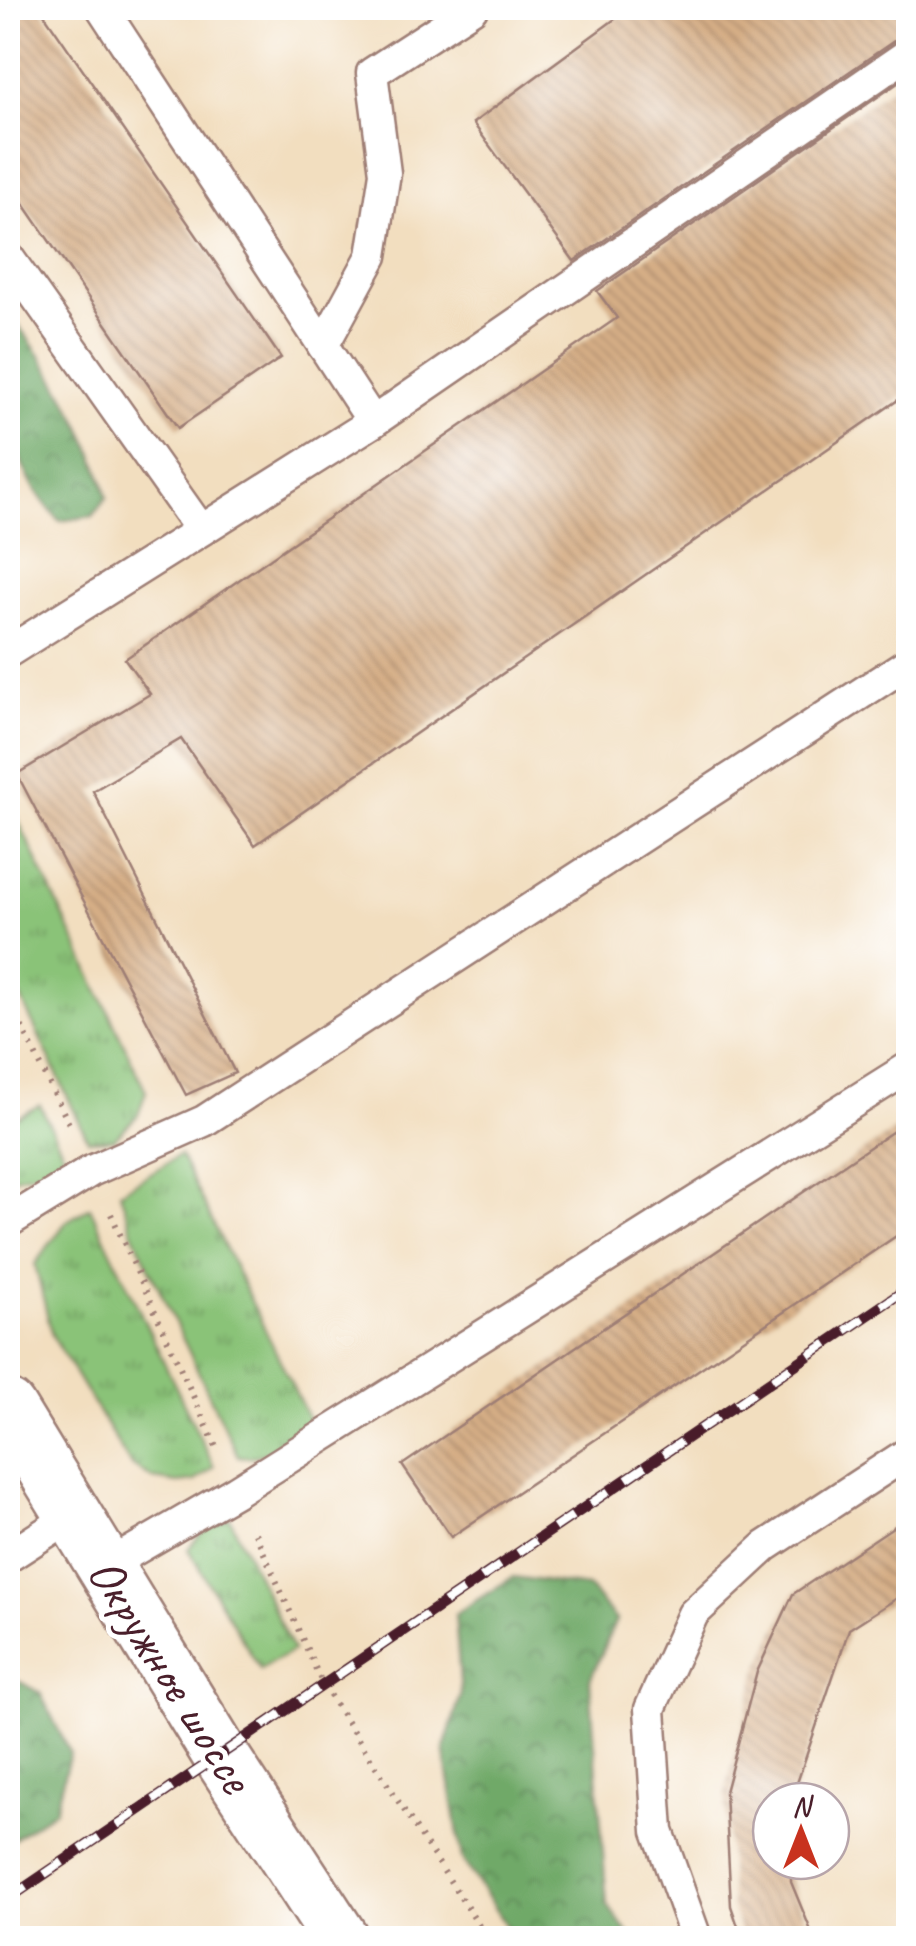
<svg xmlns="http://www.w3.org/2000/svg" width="916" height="1946" font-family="Caveat,sans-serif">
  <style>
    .grass { fill: url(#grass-tufts); stroke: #6a7152; stroke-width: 2.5 }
    .forest { fill: url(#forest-crowns); stroke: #5c644a; stroke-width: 2.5 }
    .building { fill: url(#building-back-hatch) }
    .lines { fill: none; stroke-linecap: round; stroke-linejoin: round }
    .lane-casing { stroke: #9e7e75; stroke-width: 35 }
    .primary-casing { stroke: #9e7e75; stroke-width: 60 }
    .path { stroke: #9e7e75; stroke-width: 6; stroke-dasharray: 2.5 8; stroke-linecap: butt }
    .lane { stroke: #fff; stroke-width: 30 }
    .primary { stroke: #fff; stroke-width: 55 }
    .rail-casing { stroke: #4a1f2b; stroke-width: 11 }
    .rail { stroke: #fff; stroke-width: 8; stroke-dasharray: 22; stroke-linecap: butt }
    .labels { text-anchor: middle; stroke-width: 10; stroke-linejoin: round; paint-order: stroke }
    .street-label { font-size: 50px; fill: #4a1f2b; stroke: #fff }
  </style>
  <defs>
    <pattern id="grass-tufts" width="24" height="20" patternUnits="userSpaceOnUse" patternTransform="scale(2.5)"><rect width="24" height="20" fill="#8ac378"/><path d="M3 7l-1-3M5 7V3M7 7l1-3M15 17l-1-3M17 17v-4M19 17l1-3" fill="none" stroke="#739e63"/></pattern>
    <pattern id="forest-crowns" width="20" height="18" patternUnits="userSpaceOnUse" patternTransform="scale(2.5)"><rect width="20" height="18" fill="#6fa968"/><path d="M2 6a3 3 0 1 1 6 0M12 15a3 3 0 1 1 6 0" fill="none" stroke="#5d8956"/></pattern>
    <pattern id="building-back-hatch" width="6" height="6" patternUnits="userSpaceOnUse" patternTransform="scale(2.5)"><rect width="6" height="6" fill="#d5ae86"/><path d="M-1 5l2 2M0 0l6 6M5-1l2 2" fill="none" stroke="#af8d6e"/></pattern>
  </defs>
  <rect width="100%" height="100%" fill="#fff"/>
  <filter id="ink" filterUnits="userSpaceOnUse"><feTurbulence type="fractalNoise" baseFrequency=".01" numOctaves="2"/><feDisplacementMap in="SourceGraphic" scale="20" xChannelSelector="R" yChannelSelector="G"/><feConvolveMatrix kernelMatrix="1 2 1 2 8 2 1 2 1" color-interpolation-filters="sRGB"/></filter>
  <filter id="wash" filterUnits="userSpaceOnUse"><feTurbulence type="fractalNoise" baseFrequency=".0048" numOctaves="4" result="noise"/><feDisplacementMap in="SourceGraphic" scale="40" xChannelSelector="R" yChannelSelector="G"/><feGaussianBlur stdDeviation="2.25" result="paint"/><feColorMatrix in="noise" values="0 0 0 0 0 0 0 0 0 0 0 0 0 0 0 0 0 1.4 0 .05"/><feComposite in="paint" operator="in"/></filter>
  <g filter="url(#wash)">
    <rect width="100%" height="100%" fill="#f2debf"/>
    <g class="grass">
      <polygon points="8,799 146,1091 138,1115 114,1139 88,1140 8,971"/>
      <polygon points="40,1105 64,1155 45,1171 8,1178 8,1122"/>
      <path d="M180,1155L311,1424C289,1440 267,1461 238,1456L132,1231L120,1192Z"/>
      <polygon points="90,1207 214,1467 195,1481 178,1483 153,1479 130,1464 52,1335 35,1264 67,1221"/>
      <polygon points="230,1518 293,1651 260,1669 188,1549 204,1530"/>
    </g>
    <g class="forest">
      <path d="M8,312C49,364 91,432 107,497L93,516L60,521C0,459 7,395 8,312Z"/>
      <polygon points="513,1577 588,1587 616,1620 590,1680 607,1905 632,1938 514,1938 462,1859 444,1748 461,1695 455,1614"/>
      <polygon points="8,1675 40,1693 70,1753 55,1810 8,1843"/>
    </g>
    <g id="blocks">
      <g class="building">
        <polygon points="8,8 40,8 281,358 178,428 8,181"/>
        <polygon points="630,8 908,8 908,36 897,39 574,261 473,123"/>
        <polygon points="908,76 908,393 255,845 181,739 93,791 235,1073 186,1095 17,774 150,694 125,659 617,318 597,291"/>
        <polygon points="908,1121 908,1228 451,1537 402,1465"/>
        <polygon points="908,1517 908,1591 849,1629 791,1801 771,1801 771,1861 791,1861 791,1882 814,1938 742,1938 731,1906 725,1792 757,1672 793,1594"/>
      </g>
    </g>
  </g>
  <g filter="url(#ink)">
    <use href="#blocks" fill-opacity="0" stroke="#9e7e75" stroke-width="2.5"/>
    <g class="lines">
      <g class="lane-casing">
        <g id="lane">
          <polyline points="8,257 201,530"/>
          <polyline points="323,346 372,256 385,173 372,73 472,8"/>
          <polyline points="373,422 908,54"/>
          <polyline points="8,652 373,422 102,8"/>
          <polyline points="8,1222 91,1171 204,1121 908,663"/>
          <polyline points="8,1557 73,1515"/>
          <polyline points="105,1567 236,1491 908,1068"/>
          <polyline points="696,1938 658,1831 650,1709 693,1614 766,1546 908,1453"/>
        </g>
      </g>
      <g class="primary-casing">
        <polyline id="primary" points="8,1408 219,1753 340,1938"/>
      </g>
      <g class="path">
        <polyline points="8,998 72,1130"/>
        <polyline points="111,1214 217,1449"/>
        <polyline points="255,1533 323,1685 487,1938"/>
      </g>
      <use href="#lane" class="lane"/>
      <use href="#primary" class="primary"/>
      <g class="rail-casing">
        <polyline id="rail" points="8,1899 908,1288"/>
      </g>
      <use href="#rail" class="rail"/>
    </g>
  </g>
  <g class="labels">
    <g class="street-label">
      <text transform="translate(172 1674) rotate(58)" y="18">Окружное шоссе</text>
    </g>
  </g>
  <rect width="916" height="1946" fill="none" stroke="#fff" stroke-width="40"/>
  <g transform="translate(801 1831)"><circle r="48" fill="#ffffff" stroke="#b7a5aa" stroke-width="2.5"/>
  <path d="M0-8L18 38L0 25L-18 38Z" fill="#c8321e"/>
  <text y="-15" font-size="28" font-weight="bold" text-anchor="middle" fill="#4a1f2b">N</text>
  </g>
</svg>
